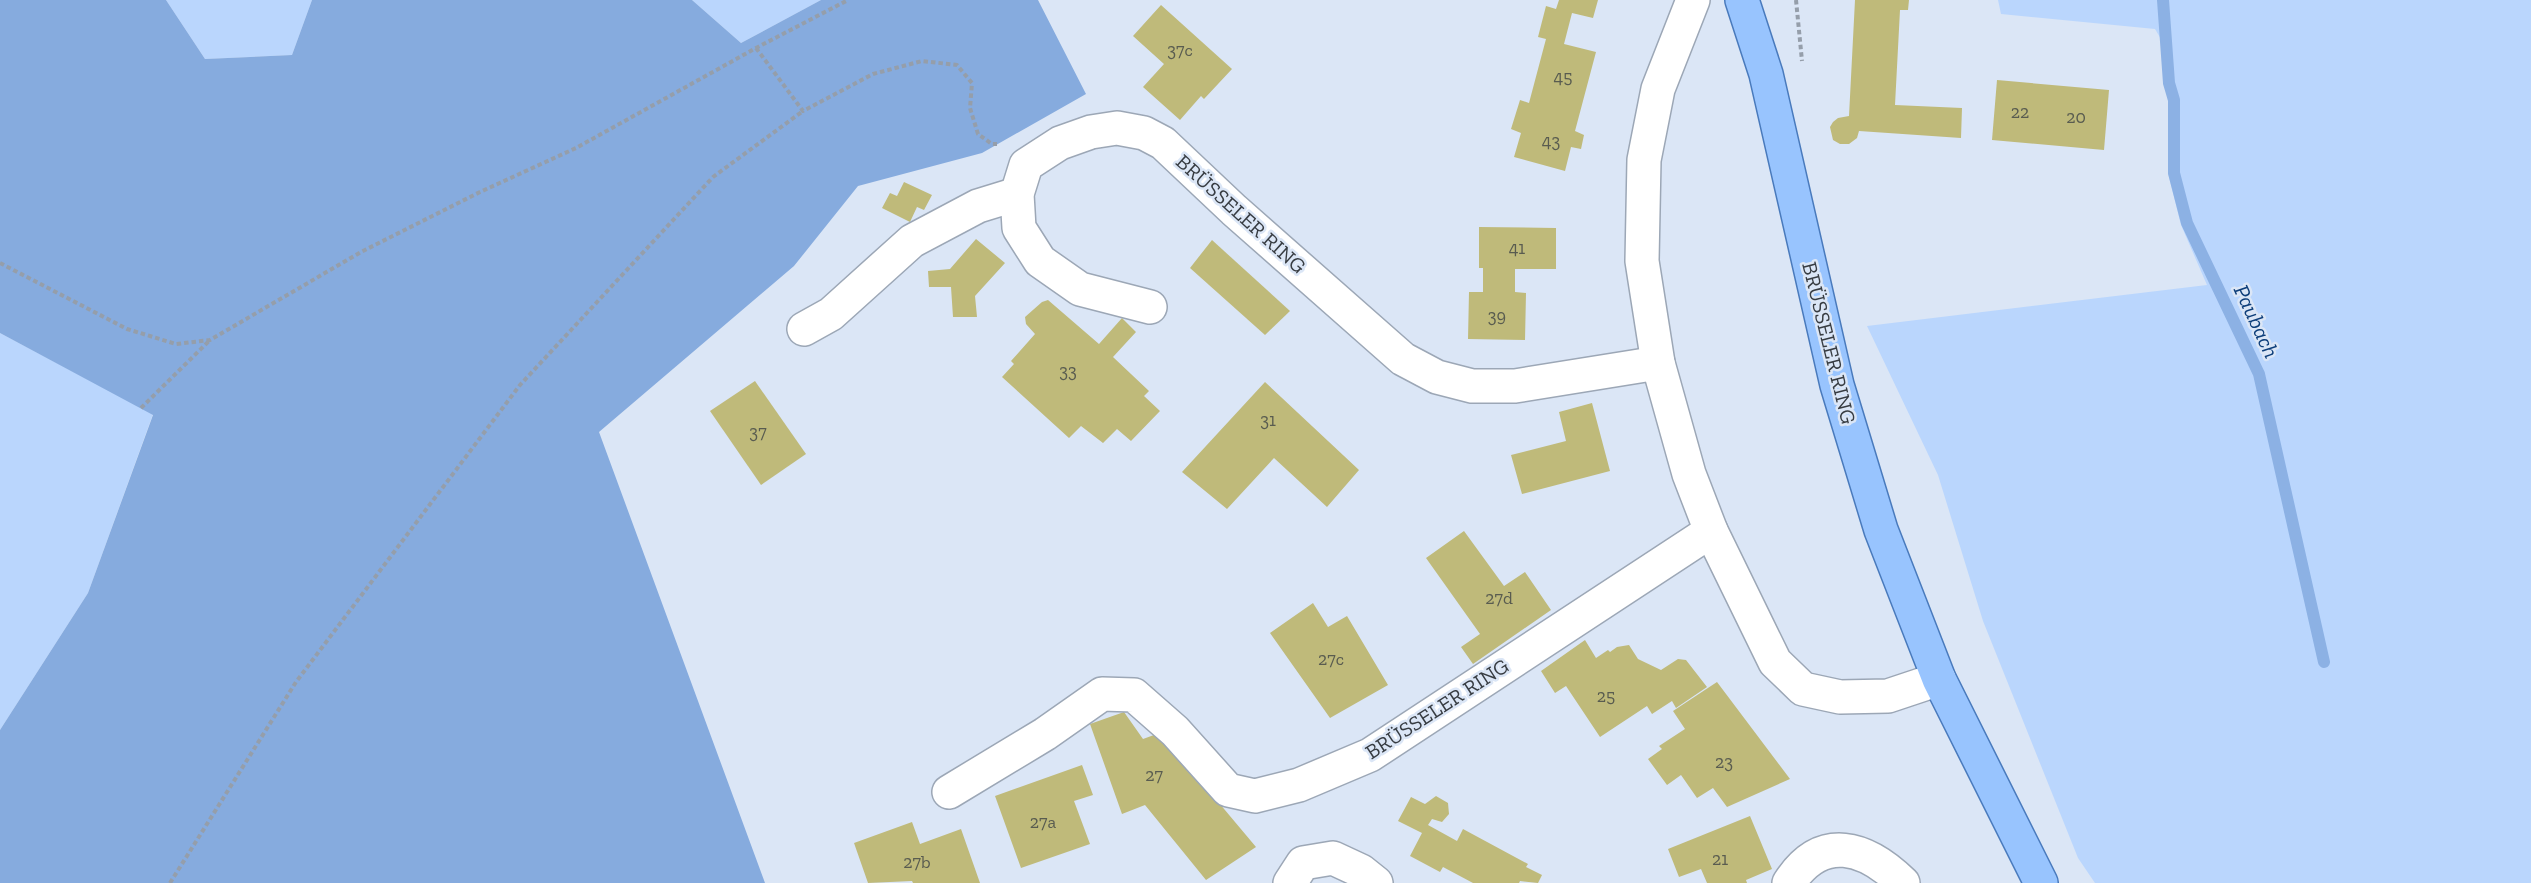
<svg xmlns="http://www.w3.org/2000/svg" width="2531" height="883" font-family="'Zilla Slab',serif">
  <style>
    .green { fill: #bad6fd }
    .forest { fill: #86abde }
    .lines { fill: none; stroke-linecap: round; stroke-linejoin: round }
    .stream { stroke: #8cb1e4; stroke-width: 12 }
    .building { fill: #bfba7a }
    .minor-casing { stroke: #9ca7b6; stroke-width: 36 }
    .major-casing { stroke: #497abc; stroke-width: 36 }
    .path { stroke: #959eaa; stroke-width: 4; stroke-dasharray: 4.5 3; stroke-linecap: butt }
    .minor { stroke: #fff; stroke-width: 33 }
    .major { stroke: #98c4fe; stroke-width: 33 }
    .labels { text-anchor: middle; stroke-width: 5; stroke-linejoin: round; paint-order: stroke }
    .number-label { font-size: 18px; fill: #595c50 }
    .street-label { font-size: 21px; fill: #373c42; stroke: #dbe6f6 }
    .water-label { font-size: 22px; font-style: italic; fill: #0d3e7a; stroke: #dbe6f6 }
  </style>
  <rect width="100%" height="100%" fill="#dbe6f6"/>
  <g class="green">
    <polygon points="166,0 312,0 292,55 205,59"/>
    <polygon points="692,0 821,0 741,43"/>
    <polygon points="1998,0 2531,0 2531,883 2095,883 2078,858 1983,621 1938,475 1867,326 2207,285 2181,225 2168,173 2168,101 2164,44 2155,29 2001,14"/>
    <polygon points="0,333 153,414 88,593 0,730"/>
  </g>
  <polygon class="forest" points="0,0 166,0 205,59 292,55 312,0 692,0 741,43 821,0 1038,0 1086,94 982,153 858,186 794,266 599,432 765,883 0,883 0,730 88,593 153,415 0,333"/>
  <g class="lines">
    <polyline class="stream" points="2163,0 2169,83 2174,100 2174,173 2187,223 2259,374 2324,662"/>
  </g>
  <g class="building">
    <polygon points="1559,0 1598,0 1593,18 1572,13 1564,44 1596,52 1575,131 1584,135 1581,149 1571,147 1565,171 1514,157 1521,133 1511,129 1520,100 1529,103 1546,39 1538,37 1546,6 1556,9"/>
    <polygon points="1855,0 1909,0 1908,10 1900,10 1895,105 1962,108 1961,138 1859,131 1857,138 1849,144 1840,144 1833,140 1830,127 1833,122 1838,118 1849,116"/>
    <polygon points="1161,5 1232,69 1204,99 1201,96 1180,120 1143,87 1164,64 1133,36"/>
    <polygon points="1997,80 2109,90 2104,150 1992,140"/>
    <polygon points="904,182 932,195 924,210 917,207 910,222 882,208 890,193 897,196"/>
    <polygon points="1479,227 1556,228 1556,269 1515,269 1515,292 1526,293 1525,340 1468,339 1469,292 1483,292 1483,268 1479,268"/>
    <polygon points="976,239 1005,263 975,296 977,317 953,317 951,287 929,287 928,271 950,269"/>
    <polygon points="1212,240 1290,311 1265,335 1190,268"/>
    <polygon points="1048,300 1099,344 1122,318 1136,332 1113,357 1149,391 1144,396 1160,411 1131,441 1117,429 1103,443 1081,426 1069,438 1002,377 1014,364 1011,361 1035,334 1026,324 1025,317 1042,302"/>
    <polygon points="755,381 806,454 761,485 710,411"/>
    <polygon points="1265,382 1359,470 1327,507 1274,458 1227,509 1182,472"/>
    <polygon points="1592,403 1610,471 1522,494 1511,455 1566,441 1559,412"/>
    <polygon points="1464,531 1504,586 1525,572 1551,610 1473,664 1461,647 1480,634 1426,558"/>
    <polygon points="1313,603 1328,627 1347,616 1388,685 1330,718 1270,633"/>
    <polygon points="1585,640 1596,658 1608,650 1610,652 1617,647 1629,645 1638,659 1661,670 1678,659 1686,660 1707,687 1676,708 1672,701 1652,714 1647,706 1600,737 1566,686 1555,693 1541,671"/>
    <polygon points="1717,682 1790,779 1727,807 1713,788 1697,798 1681,775 1667,785 1648,759 1662,749 1659,746 1685,729 1673,711"/>
    <polygon points="1124,712 1143,739 1165,731 1214,797 1256,847 1206,880 1145,805 1122,814 1090,724"/>
    <polygon points="1082,765 1093,795 1074,801 1090,844 1021,868 995,796"/>
    <polygon points="1436,796 1448,803 1449,814 1442,822 1432,819 1428,825 1457,841 1463,829 1528,864 1526,867 1542,875 1538,883 1520,881 1519,883 1473,883 1443,867 1440,872 1410,856 1422,833 1398,821 1411,797 1425,804"/>
    <polygon points="1750,816 1772,869 1746,880 1747,883 1707,883 1701,869 1679,877 1668,849"/>
    <polygon points="912,822 920,844 961,829 980,883 913,883 912,881 868,883 854,843"/>
  </g>
  <g class="lines">
    <g class="minor-casing">
      <g id="minor">
        <polyline points="1693,0 1658,89 1644,160 1642,261 1658,363 1689,474 1711,531 1775,662 1803,689 1840,697 1888,696 1939,679"/>
        <polyline points="1150,307 1080,289 1040,261 1019,228 1017,194 1026,165 1060,143 1091,132 1117,128 1144,133 1163,143 1234,210 1403,359 1437,377 1472,386 1515,386 1658,363"/>
        <polyline points="804,329 831,314 912,241 978,206 1017,194"/>
        <polyline points="949,792 1045,734 1102,694 1134,695 1175,731 1228,790 1255,796 1299,785 1370,755 1711,531"/>
        <polyline points="1290,883 1303,863 1333,858 1361,871 1376,883"/>
        <path d="M1789,883C1822,832 1866,847 1903,883"/>
      </g>
    </g>
    <g class="major-casing">
      <polyline id="major" points="1742,0 1766,74 1837,385 1881,530 1939,679 2041,883"/>
    </g>
    <g class="path">
      <polyline points="1796,0 1802,61"/>
      <polyline points="756,48 803,111 873,74 922,61 957,65 972,83 970,108 978,134 992,144 997,144"/>
      <polyline points="0,263 127,329 176,344 210,340 361,252 480,192 576,148 756,48 848,0"/>
      <polyline points="141,408 210,340"/>
      <polyline points="170,883 296,682 520,385 713,177 803,111"/>
    </g>
    <use href="#minor" class="minor"/>
    <use href="#major" class="major"/>
  </g>
  <g class="labels">
    <g class="number-label">
      <text x="1180" y="56">37c</text>
      <text x="1563" y="83">45</text>
      <text x="2020" y="118">22</text>
      <text x="2076" y="123">20</text>
      <text x="1551" y="147">43</text>
      <text x="1517" y="254">41</text>
      <text x="1497" y="322">39</text>
      <text x="1068" y="377">33</text>
      <text x="1268" y="426">31</text>
      <text x="758" y="438">37</text>
      <text x="1499" y="604">27d</text>
      <text x="1331" y="665">27c</text>
      <text x="1606" y="702">25</text>
      <text x="1724" y="768">23</text>
      <text x="1154" y="781">27</text>
      <text x="1043" y="828">27a</text>
      <text x="1720" y="865">21</text>
      <text x="917" y="868">27b</text>
    </g>
    <g class="street-label">
      <text transform="translate(1241 214) rotate(42)" y="7">BRÜSSELER RING</text>
      <text transform="translate(1829 343) rotate(76)" y="7">BRÜSSELER RING</text>
      <text transform="translate(1437 709) rotate(-33)" y="7">BRÜSSELER RING</text>
    </g>
    <g class="water-label">
      <text transform="translate(2257 321) rotate(65)" y="8">Paubach</text>
    </g>
  </g>
</svg>
